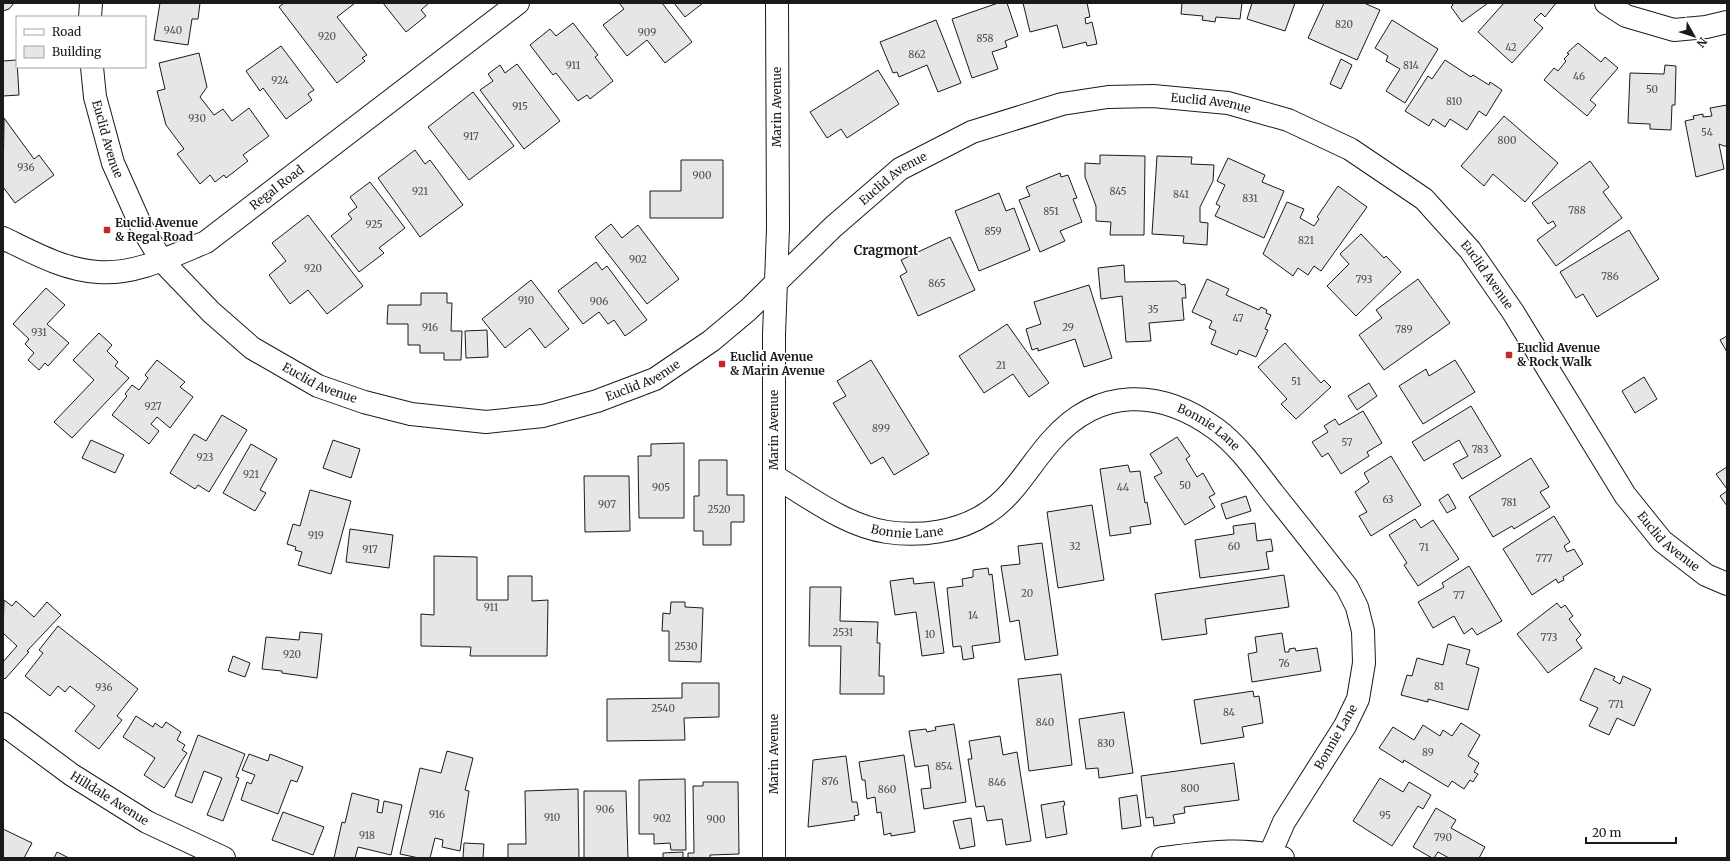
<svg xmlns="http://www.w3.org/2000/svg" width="1730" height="861" font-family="Merriweather,serif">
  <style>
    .building { fill: #e6e6e6; stroke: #1a1a1a }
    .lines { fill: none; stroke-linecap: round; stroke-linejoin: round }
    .minor-casing { stroke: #1a1a1a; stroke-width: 24 }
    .tertiary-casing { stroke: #1a1a1a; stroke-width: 24 }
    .minor { stroke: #fff; stroke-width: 22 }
    .tertiary { stroke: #fff; stroke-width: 22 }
    .poi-dot { fill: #c62828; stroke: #fff; stroke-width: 1.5 }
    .labels { text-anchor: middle; stroke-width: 3; stroke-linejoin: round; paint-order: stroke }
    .number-label { font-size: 10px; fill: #4d4d4d }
    .street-label { font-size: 12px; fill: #1a1a1a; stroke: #fff }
    .poi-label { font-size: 12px; font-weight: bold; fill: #1a1a1a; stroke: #fff; text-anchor: start }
    .neighbourhood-label { font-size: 13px; font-weight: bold; fill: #1a1a1a; stroke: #fff }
  </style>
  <rect width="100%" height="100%" fill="#fff"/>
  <g class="building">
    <polygon points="3,3 14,3 9,9 3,11"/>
    <polygon points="160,3 200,3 198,19 192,19 188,45 154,40"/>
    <polygon points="284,3 355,3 337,17 367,55 362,58 365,61 337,83 279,7"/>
    <polygon points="383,3 429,3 421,10 426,16 406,32"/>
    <polygon points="619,3 662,3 692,42 665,63 647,40 627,56 603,25 624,9"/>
    <polygon points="674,3 703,3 685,17"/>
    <polygon points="998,3 1007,3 1018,36 1005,41 1007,47 992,52 998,69 972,78 952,19"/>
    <polygon points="1023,3 1087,3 1090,17 1085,18 1086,24 1092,22 1097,44 1087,46 1086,42 1063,48 1057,25 1030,32"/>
    <polygon points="1182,3 1242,3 1240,19 1216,17 1215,22 1202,20 1203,16 1181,14"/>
    <polygon points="1252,3 1295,3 1285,31 1247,19"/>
    <polygon points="1324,3 1364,3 1380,10 1357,60 1308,38"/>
    <polygon points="1452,3 1488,3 1462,22 1451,7 1453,5"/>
    <polygon points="1504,3 1556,3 1545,17 1541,13 1534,20 1543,28 1512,63 1478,32"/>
    <polygon points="936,20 961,83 938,92 927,65 899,77 897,72 893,73 880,42"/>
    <polygon points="1392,20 1438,49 1405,103 1386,91 1400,69 1386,61 1388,56 1375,48"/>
    <polygon points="573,23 598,55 595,57 613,81 590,99 587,95 578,101 556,73 553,75 530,45 550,29 556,36"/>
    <polygon points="1578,43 1601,62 1605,57 1618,68 1590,100 1596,105 1587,116 1544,80 1554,68 1558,71 1566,61 1564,59 1569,54 1567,53"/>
    <polygon points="281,46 314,90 308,94 312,100 286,119 263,88 260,91 246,71"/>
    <polygon points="199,53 207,87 200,97 214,115 223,109 232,121 249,108 269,136 243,155 248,161 226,178 224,175 215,182 210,175 200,184 177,154 184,149 166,125 157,91 165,89 159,63"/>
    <polygon points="1341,59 1352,65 1341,89 1330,84"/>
    <polygon points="17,60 19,95 3,96 3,61"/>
    <polygon points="1445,60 1471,77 1473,75 1489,85 1490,82 1502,90 1486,116 1479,111 1467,130 1450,119 1445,127 1433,119 1429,126 1405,111 1428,76 1432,79"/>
    <polygon points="517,64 560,121 524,149 480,90 493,81 488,74 500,65 505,73"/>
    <polygon points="1665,65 1676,66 1675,105 1672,105 1671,130 1650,129 1650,124 1628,123 1630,73 1664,74"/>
    <polygon points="878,70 899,104 847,138 841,129 827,138 810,112"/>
    <polygon points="473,92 514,146 469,180 428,127"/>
    <polygon points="1727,105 1727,146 1724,146 1719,144 1724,169 1696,177 1685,121 1694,119 1693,116 1703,114 1703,117 1712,116 1710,108"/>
    <polygon points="1504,116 1558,163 1525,202 1493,174 1484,186 1461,166"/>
    <polygon points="4,118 34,159 39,155 54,175 15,203 3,187"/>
    <polygon points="415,150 425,164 430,160 463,205 420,237 378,178"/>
    <polygon points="1100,155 1145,156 1144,235 1110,235 1111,222 1096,221 1096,206 1085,177 1085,163 1100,164"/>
    <polygon points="1157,156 1192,157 1191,164 1214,165 1213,181 1200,207 1200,222 1208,223 1207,245 1183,243 1184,236 1152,234"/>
    <polygon points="1228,158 1265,175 1262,182 1284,191 1264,238 1215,216 1220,206 1216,204 1225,185 1217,181"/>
    <polygon points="681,160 723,160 723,218 650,218 650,191 681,191"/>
    <polygon points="1590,161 1609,187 1603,192 1622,218 1556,266 1537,240 1556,226 1553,221 1548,224 1532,203"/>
    <polygon points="1060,173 1061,177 1068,175 1077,198 1073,199 1082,222 1060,231 1065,241 1040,252 1019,200 1030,196 1026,187"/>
    <polygon points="370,182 405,228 379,248 384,253 359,272 331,236 352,219 348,214 357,207 350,197"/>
    <polygon points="1338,186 1367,207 1321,271 1314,266 1308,275 1298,268 1293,276 1263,254 1287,202 1304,209 1300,218 1314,226 1319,219 1317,217"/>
    <polygon points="999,193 1006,211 1014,208 1030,250 979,271 955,211"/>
    <polygon points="308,215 363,286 327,314 308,290 290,304 269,275 286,261 272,243"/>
    <polygon points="611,224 622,238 638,225 679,279 647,304 595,237"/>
    <polygon points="1629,230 1659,279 1597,317 1583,294 1576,298 1560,272"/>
    <polygon points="1361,234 1384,258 1386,256 1401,272 1356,316 1327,286 1349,264 1340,254"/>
    <polygon points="950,237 975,290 918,316 900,276 907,272 901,260"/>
    <polygon points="596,262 602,270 607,266 647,320 625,336 614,320 608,324 599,312 583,324 558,291"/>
    <polygon points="1124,265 1125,282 1177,281 1182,285 1185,284 1186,298 1182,298 1184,320 1149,323 1151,341 1126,342 1122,296 1101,299 1098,268"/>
    <polygon points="1207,279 1229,289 1226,295 1259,310 1261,307 1267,310 1266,313 1271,315 1265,329 1268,330 1256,357 1239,350 1237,355 1211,344 1216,331 1209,328 1212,321 1192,312"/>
    <polygon points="1418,279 1450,323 1384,370 1359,335 1382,318 1376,310"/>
    <polygon points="531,280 569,329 545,348 530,328 505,348 482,319"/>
    <polygon points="1089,285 1112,358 1084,367 1075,339 1038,351 1038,348 1032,350 1026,329 1041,324 1034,302"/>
    <polygon points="46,288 65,305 47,324 69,343 48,366 45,363 39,370 28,360 34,353 25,344 29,339 13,324"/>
    <polygon points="421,293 447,293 447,303 452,303 451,331 462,331 461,360 444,360 444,353 420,353 420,345 408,345 408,324 387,324 388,305 421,305"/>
    <polygon points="1007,324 1049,383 1029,397 1013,374 984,393 959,356"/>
    <polygon points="487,330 488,357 466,358 465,331"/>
    <polygon points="99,333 112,345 107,351 118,362 115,366 129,378 72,438 54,422 94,380 73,360"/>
    <polygon points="1727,336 1727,352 1720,340"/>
    <polygon points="1285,343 1321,383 1324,380 1331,387 1296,419 1281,404 1287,399 1258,367"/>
    <polygon points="157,360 185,382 180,387 193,397 170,428 157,417 151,424 159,431 149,444 112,415 127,396 125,394 132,385 139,390 148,378 145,375"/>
    <polygon points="871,360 929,454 894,475 883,457 871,464 833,403 846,396 837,381"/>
    <polygon points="1455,360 1475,392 1423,424 1399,386 1426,369 1429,376"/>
    <polygon points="1644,377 1657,399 1635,413 1622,391"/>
    <polygon points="1369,383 1377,396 1357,410 1348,396"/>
    <polygon points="1471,406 1501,456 1462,479 1453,464 1468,456 1459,440 1424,461 1412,442"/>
    <polygon points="1363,411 1382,443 1367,452 1369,456 1341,474 1328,453 1322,457 1312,442 1328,432 1324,426 1335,419 1339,425"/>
    <polygon points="222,415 247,430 209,492 198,485 195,489 170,473 194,434 206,441"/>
    <polygon points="1177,437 1190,456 1186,459 1197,477 1203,473 1215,494 1209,497 1215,507 1185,525 1154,477 1162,473 1150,454"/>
    <polygon points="91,440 124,455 115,473 82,458"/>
    <polygon points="333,440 360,449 351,478 323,468"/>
    <polygon points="684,443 684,518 639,518 638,456 651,456 651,444"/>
    <polygon points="251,444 277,459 260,490 266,493 255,511 223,493"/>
    <polygon points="1391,456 1421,505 1371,536 1359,516 1367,512 1355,492 1369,482 1364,473"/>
    <polygon points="1531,458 1549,487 1540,492 1550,507 1514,529 1512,526 1493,537 1469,497"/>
    <polygon points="699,460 727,460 727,495 744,495 744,522 731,522 731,545 703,545 703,531 694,531 694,496 699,496"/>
    <polygon points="1128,465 1130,472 1140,471 1145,503 1147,502 1151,524 1130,527 1131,533 1110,536 1100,469"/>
    <polygon points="1727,467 1727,489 1716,474"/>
    <polygon points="584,476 629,476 630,531 585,532"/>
    <polygon points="310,490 351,501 331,574 298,565 302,552 295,550 296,547 287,544 293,524 300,526"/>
    <polygon points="1727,491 1727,506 1720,496"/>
    <polygon points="1448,494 1456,508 1447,513 1439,500"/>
    <polygon points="1246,496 1251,511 1226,519 1221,504"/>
    <polygon points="1092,505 1104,580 1058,588 1047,512"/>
    <polygon points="1554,516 1570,542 1564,546 1567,552 1574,549 1583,564 1563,577 1564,580 1558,583 1556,579 1532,595 1503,549"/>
    <polygon points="1415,519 1421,528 1433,520 1459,559 1418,586 1404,565 1407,563 1389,535"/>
    <polygon points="1255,523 1257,541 1271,539 1273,551 1266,552 1269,569 1200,578 1195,540 1234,534 1233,526"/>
    <polygon points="350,529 393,535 389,568 346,562"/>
    <polygon points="1042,543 1058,655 1025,660 1019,620 1010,622 1001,566 1020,564 1018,546"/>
    <polygon points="434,556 477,557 477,600 508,600 508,576 532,576 532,601 548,600 547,656 470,656 471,647 421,646 421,614 434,615"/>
    <polygon points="1469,566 1502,621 1477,635 1472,628 1464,634 1454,616 1433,628 1418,602 1444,587 1442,583"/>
    <polygon points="988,568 989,575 992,574 1000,642 972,646 974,658 963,660 961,646 953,647 947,588 963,586 962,579 973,577 973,570"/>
    <polygon points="1284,575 1289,607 1205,619 1207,634 1162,640 1155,594"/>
    <polygon points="913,578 914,584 934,582 944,653 922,656 916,612 895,615 890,581"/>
    <polygon points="810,587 841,587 840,621 878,622 877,643 880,643 879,676 884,676 884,694 840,694 841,646 809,646"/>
    <polygon points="4,600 12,606 16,601 34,617 47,602 61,615 27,651 29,652 5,679 3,677 3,662 17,646 3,633"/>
    <polygon points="671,602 685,602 685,607 703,608 701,662 669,661 669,631 662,631 663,613 670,614"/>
    <polygon points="1557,603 1561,608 1565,605 1573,616 1569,619 1581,635 1576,640 1582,648 1548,673 1517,634"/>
    <polygon points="58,626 138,689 117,716 122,720 99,749 75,731 95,706 70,686 65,692 58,686 50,696 25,676 43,653 39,650"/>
    <polygon points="300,632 322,634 317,678 282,673 282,671 262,669 266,637 299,640"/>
    <polygon points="1282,633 1285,652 1289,652 1289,649 1295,648 1296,651 1317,648 1321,671 1252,682 1248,654 1257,652 1255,637"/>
    <polygon points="1448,644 1470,650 1466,664 1479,668 1468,710 1428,699 1428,702 1401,695 1407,675 1412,676 1417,658 1443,665"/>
    <polygon points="233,656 250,663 245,677 228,671"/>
    <polygon points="1595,668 1615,677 1613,680 1620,684 1623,676 1651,689 1634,726 1617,718 1609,735 1589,726 1598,708 1580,700"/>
    <polygon points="1061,674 1072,765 1029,771 1018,679"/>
    <polygon points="682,683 719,683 719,717 684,718 685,740 607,741 607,699 682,698"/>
    <polygon points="1253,691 1254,697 1259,696 1263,723 1242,727 1244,737 1201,744 1194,700"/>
    <polygon points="1124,712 1133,773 1099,778 1098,768 1086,769 1079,719"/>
    <polygon points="136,716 153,727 155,723 162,728 166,722 181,732 177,740 185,745 182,750 187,753 164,788 144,775 155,758 123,737"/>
    <polygon points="1461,723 1480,735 1468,756 1479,763 1474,772 1478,774 1473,782 1470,780 1464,789 1452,781 1448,787 1404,760 1403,763 1379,748 1393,727 1414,740 1423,725 1440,736 1443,730 1452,736"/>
    <polygon points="954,724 966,802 924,809 921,789 931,788 928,765 915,767 909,731 926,729 927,732 936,730 935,727"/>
    <polygon points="198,735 245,754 236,777 239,778 223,821 207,815 222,778 204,771 192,803 175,796"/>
    <polygon points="1000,736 1003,755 1017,752 1031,841 1006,845 1002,819 987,821 984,806 976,807 968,759 972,759 969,741"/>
    <polygon points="447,751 473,758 465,790 469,791 460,851 442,847 443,840 435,838 430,858 419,858 400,854 420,768 441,773"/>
    <polygon points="249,754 268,761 270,754 303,767 297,782 291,780 278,814 241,800 247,782 251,784 255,775 242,770"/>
    <polygon points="904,755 915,832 891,836 891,833 884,835 881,812 877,813 875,797 867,799 865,780 862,780 859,762"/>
    <polygon points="846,756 852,802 857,802 859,815 854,816 855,820 808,827 813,760"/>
    <polygon points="1234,763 1239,800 1184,807 1185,813 1173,815 1175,823 1154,826 1153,817 1146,818 1141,776"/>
    <polygon points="1380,778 1403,792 1409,782 1431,795 1423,809 1418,806 1392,846 1353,821"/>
    <polygon points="685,779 686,850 671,850 670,843 654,844 654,834 639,834 639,780"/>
    <polygon points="703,782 738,782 739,854 710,855 710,858 688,858 688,853 694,853 693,786 703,786"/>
    <polygon points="578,789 579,858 508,858 508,844 526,844 525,791"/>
    <polygon points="584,791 626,791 628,858 584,858"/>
    <polygon points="352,793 379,800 377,812 382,813 384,801 402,805 391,855 358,847 355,858 334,858 342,822 345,823"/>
    <polygon points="1137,795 1141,826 1122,829 1119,798"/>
    <polygon points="1064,801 1065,805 1063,806 1067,834 1046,838 1041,805"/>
    <polygon points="1436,808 1456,820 1451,828 1485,847 1479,858 1449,858 1438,852 1434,858 1432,858 1413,847"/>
    <polygon points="283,812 324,827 313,855 272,840"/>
    <polygon points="971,818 975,846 960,849 953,821"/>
    <polygon points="3,829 32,843 24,858 3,858"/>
    <polygon points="464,843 484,844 483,858 463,858"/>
    <polygon points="57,852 69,858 54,858"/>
    <polygon points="683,852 683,858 663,858 663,853"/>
  </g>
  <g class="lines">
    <g class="minor-casing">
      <g id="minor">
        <polyline points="1606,3 1626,16 1674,30 1706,27 1727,22"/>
        <path id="s1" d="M3,238C32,252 64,270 98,272C135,275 172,256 206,242L518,3"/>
        <path id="s2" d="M774,476C809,497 846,526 887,532C920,537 959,532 987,513C1015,495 1030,464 1052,440C1099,387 1160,388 1216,429C1239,446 1256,471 1273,493C1298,524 1323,556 1347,587L1357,607L1363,631L1364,663L1358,699L1345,726L1284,822L1270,854"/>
        <path id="s3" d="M3,724L72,775L147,822L224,858"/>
        <path d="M1163,858C1203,853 1244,846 1283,858"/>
      </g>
    </g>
    <g class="tertiary-casing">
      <g id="tertiary">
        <polyline points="90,17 91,3"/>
        <path id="s4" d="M92,67L95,97L113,163L142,228L162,261L211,312L252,348L318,386L364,402L411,414L486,422L543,416L597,401L655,379L711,341L748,310L833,227L900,169L972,132L1062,104L1108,97L1153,96L1228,103L1288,120L1350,149L1424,199L1470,250L1513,312L1625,495L1662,541L1706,575L1727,584"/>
        <polyline points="774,858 774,335 778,228 777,3"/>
      </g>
    </g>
    <use href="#minor" class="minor"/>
    <use href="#tertiary" class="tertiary"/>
  </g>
  <g class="poi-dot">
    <rect x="103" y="226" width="8" height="8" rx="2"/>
    <rect x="1505" y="351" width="8" height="8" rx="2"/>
    <rect x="718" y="360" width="8" height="8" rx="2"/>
  </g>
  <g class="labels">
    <g class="number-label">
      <text x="1344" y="28">820</text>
      <text x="173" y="34">940</text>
      <text x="647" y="36">909</text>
      <text x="327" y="40">920</text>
      <text x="985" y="42">858</text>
      <text x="1511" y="51">42</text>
      <text x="917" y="58">862</text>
      <text x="573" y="69">911</text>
      <text x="1411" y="69">814</text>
      <text x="1579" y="80">46</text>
      <text x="280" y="84">924</text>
      <text x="1652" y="93">50</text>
      <text x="1454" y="105">810</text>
      <text x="520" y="110">915</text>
      <text x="197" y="122">930</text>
      <text x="1707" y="136">54</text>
      <text x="471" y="140">917</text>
      <text x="1507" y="144">800</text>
      <text x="26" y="171">936</text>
      <text x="702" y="179">900</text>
      <text x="420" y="195">921</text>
      <text x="1118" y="195">845</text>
      <text x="1181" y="198">841</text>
      <text x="1250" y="202">831</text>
      <text x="1577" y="214">788</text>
      <text x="1051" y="215">851</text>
      <text x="374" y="228">925</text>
      <text x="993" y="235">859</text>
      <text x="1306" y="244">821</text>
      <text x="638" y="263">902</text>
      <text x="313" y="272">920</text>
      <text x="1610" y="280">786</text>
      <text x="1364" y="283">793</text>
      <text x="937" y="287">865</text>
      <text x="526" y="304">910</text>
      <text x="599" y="305">906</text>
      <text x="1153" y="313">35</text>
      <text x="1238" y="322">47</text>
      <text x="430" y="331">916</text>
      <text x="1068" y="331">29</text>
      <text x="1404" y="333">789</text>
      <text x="39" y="336">931</text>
      <text x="1001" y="369">21</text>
      <text x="1296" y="385">51</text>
      <text x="153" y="410">927</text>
      <text x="881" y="432">899</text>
      <text x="1347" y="446">57</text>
      <text x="1480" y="453">783</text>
      <text x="205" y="461">923</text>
      <text x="251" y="478">921</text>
      <text x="1185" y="489">50</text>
      <text x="661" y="491">905</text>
      <text x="1123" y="491">44</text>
      <text x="1388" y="503">63</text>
      <text x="1509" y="506">781</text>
      <text x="607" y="508">907</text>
      <text x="719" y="513">2520</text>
      <text x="316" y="539">919</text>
      <text x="1075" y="550">32</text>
      <text x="1234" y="550">60</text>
      <text x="1424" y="551">71</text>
      <text x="370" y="553">917</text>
      <text x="1544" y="562">777</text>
      <text x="1027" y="597">20</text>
      <text x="1459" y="599">77</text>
      <text x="491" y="611">911</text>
      <text x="973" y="619">14</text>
      <text x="843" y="636">2531</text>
      <text x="930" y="638">10</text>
      <text x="1549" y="641">773</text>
      <text x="686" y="650">2530</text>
      <text x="292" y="658">920</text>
      <text x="1284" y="667">76</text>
      <text x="1439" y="690">81</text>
      <text x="104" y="691">936</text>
      <text x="1616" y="708">771</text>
      <text x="663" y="712">2540</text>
      <text x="1229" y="716">84</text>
      <text x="1045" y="726">840</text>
      <text x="1106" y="747">830</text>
      <text x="1428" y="756">89</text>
      <text x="944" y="770">854</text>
      <text x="830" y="785">876</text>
      <text x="997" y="786">846</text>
      <text x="1190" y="792">800</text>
      <text x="887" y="793">860</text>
      <text x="605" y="813">906</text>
      <text x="437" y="818">916</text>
      <text x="1385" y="819">95</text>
      <text x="552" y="821">910</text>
      <text x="662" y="822">902</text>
      <text x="716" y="823">900</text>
      <text x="367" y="839">918</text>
      <text x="1443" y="841">790</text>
    </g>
    <g class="street-label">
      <text dy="4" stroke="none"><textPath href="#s4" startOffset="1406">Euclid Avenue</textPath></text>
      <text transform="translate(777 107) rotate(-90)" y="4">Marin Avenue</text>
      <text dy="4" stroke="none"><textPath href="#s4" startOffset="74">Euclid Avenue</textPath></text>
      <text dy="4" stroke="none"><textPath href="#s4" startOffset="1070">Euclid Avenue</textPath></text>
      <text dy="4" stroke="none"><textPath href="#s1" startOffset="304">Regal Road</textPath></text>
      <text dy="4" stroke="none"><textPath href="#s4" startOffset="1742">Euclid Avenue</textPath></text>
      <text dy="4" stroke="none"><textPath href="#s4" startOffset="746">Euclid Avenue</textPath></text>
      <text dy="4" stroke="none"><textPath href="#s4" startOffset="410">Euclid Avenue</textPath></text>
      <text transform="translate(774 430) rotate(-90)" y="4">Marin Avenue</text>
      <text dy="4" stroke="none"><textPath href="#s2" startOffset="505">Bonnie Lane</textPath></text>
      <text dy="4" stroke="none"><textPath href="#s2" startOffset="147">Bonnie Lane</textPath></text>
      <text dy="4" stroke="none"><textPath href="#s4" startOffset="2066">Euclid Avenue</textPath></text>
      <text transform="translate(1336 737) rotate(-60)" y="4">Bonnie Lane</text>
      <text transform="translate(774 754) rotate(-90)" y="4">Marin Avenue</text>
      <text dy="4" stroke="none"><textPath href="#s3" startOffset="130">Hilldale Avenue</textPath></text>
    </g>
    <g class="poi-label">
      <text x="115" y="227">Euclid Avenue<tspan x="115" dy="14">&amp; Regal Road</tspan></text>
      <text x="1517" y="352">Euclid Avenue<tspan x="1517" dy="14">&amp; Rock Walk</tspan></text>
      <text x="730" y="361">Euclid Avenue<tspan x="730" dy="14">&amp; Marin Avenue</tspan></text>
    </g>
    <g class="neighbourhood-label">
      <text x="886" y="255">Cragmont</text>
    </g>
  </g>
  <rect width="1730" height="861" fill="none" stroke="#1a1a1a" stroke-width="8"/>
  <rect x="16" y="16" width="130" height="52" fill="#ffffff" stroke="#a3a3a3"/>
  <rect x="24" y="29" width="20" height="6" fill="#ffffff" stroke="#a3a3a3"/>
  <text x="52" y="36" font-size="12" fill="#1a1a1a">Road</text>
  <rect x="24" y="46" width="20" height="12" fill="#e6e6e6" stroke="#a3a3a3"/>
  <text x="52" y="56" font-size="12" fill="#1a1a1a">Building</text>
  <g transform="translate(1694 36) rotate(129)" stroke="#ffffff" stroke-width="3" paint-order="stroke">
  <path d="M0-3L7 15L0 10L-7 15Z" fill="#1a1a1a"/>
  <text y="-6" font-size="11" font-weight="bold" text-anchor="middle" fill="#1a1a1a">N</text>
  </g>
  <path d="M1586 837v6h90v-6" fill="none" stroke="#1a1a1a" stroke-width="2"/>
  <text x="1592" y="837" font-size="12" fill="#1a1a1a" stroke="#ffffff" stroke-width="3" paint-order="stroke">20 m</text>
</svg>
